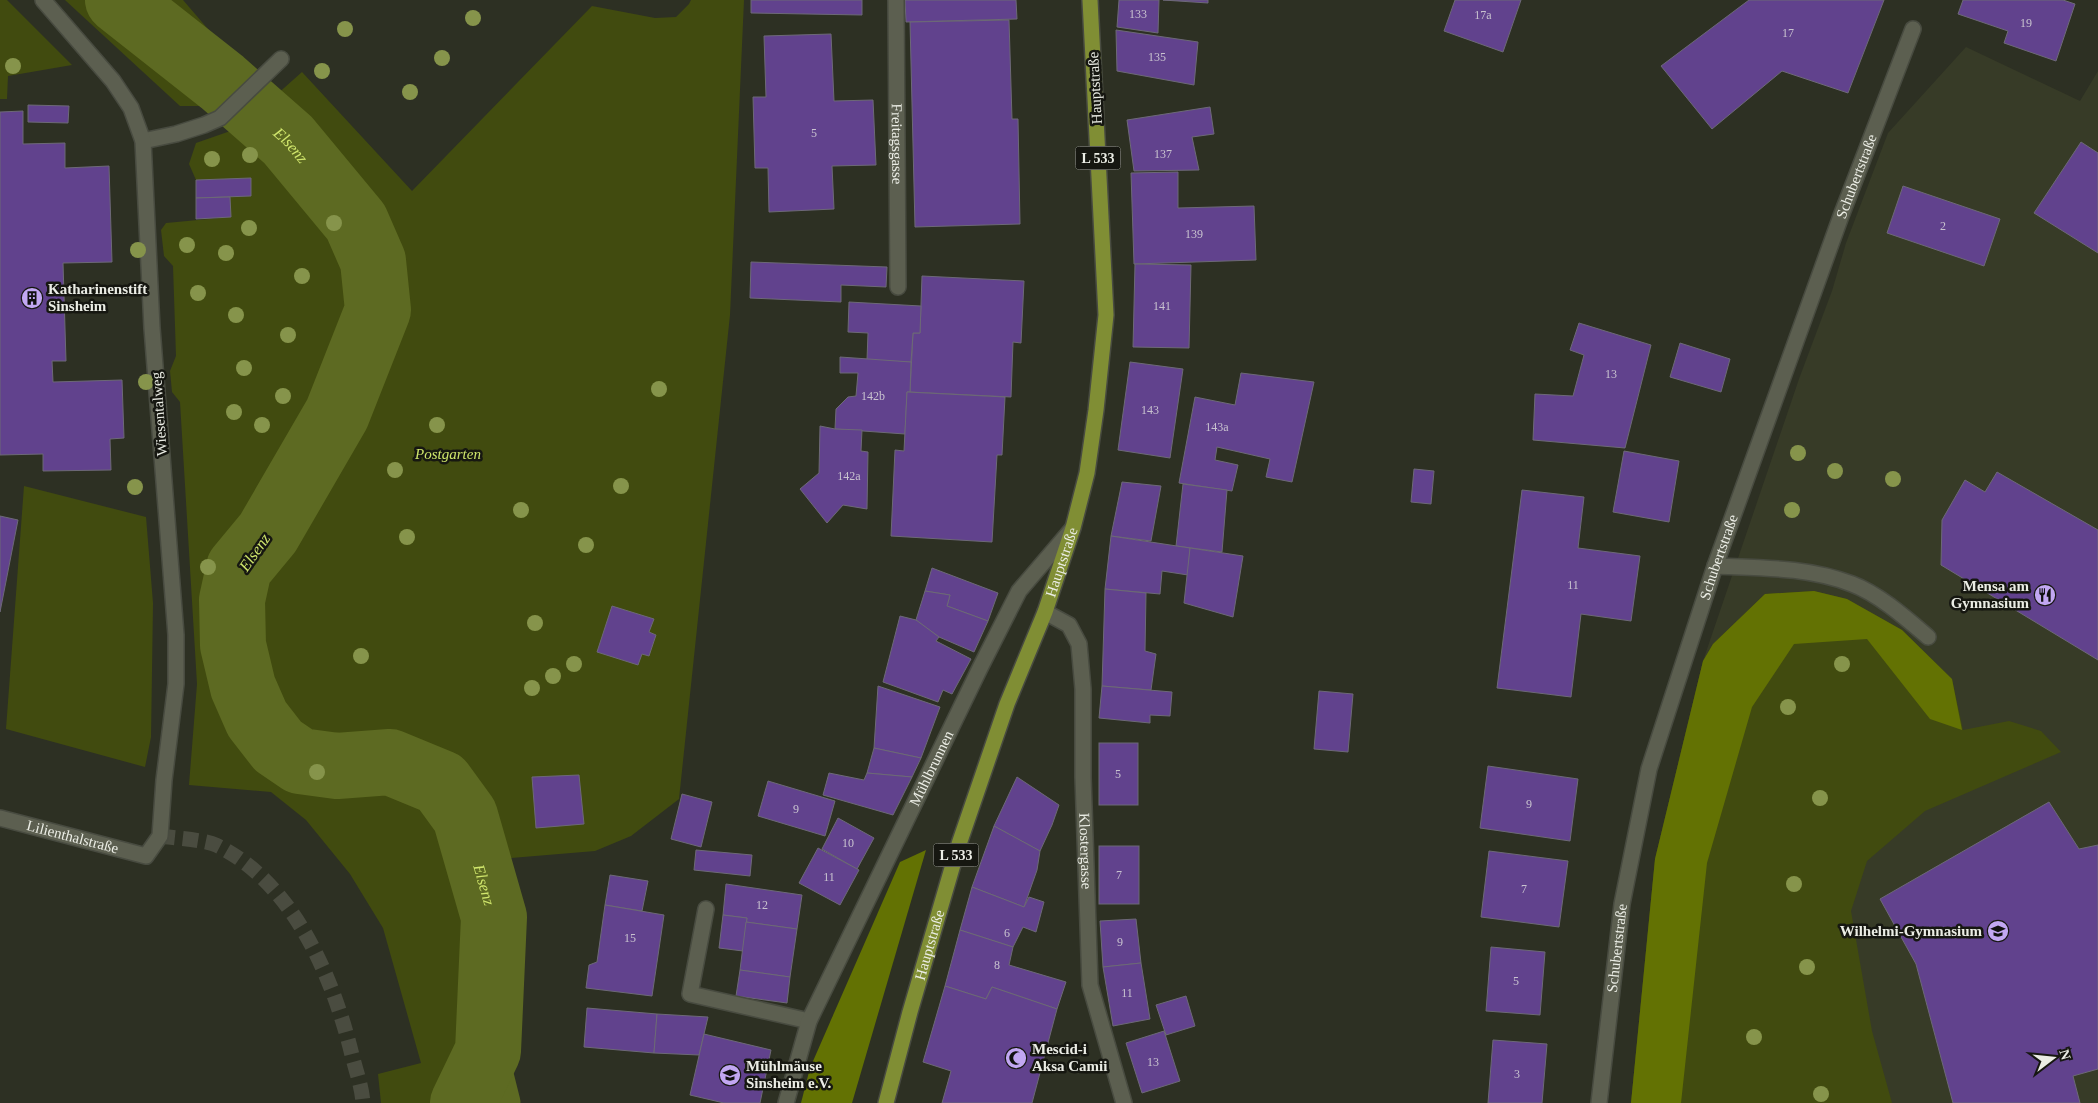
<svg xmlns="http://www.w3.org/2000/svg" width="2098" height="1103" font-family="'Times New Roman',serif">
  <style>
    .built { fill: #373b27 }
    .green { fill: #414b0f }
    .forest { fill: #637203 }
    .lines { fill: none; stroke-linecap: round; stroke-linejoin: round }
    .canal { stroke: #5d6a22; stroke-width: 39 }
    .river { stroke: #5d6a22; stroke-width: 66 }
    .building { fill: #61428d; stroke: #6d6977 }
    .street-tunnel { stroke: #4a4c40; stroke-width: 15; stroke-dasharray: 15 8; stroke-linecap: butt }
    .lane-casing { stroke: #484b40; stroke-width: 18 }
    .street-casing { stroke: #484b40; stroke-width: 18 }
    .primary-casing { stroke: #484b40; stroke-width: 18 }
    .lane { stroke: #5c5f50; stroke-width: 15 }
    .street { stroke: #5c5f50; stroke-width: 15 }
    .primary { stroke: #808e34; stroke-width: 15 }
    .tree { fill: #86944b }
    .labels { text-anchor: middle; stroke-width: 5; stroke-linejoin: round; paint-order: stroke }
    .number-label { font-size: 12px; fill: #c8c2cf }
    .shield { fill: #161711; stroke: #abada5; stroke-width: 1 }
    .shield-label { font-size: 14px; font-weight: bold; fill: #ebede5 }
    .street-label { font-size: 15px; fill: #ebede5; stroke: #161711 }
    .poi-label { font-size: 15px; font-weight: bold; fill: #ebede5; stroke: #161711; text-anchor: start }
    .park-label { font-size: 15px; font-style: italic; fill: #cfe66b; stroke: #161711 }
    .water-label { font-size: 16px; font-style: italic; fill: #d0e66c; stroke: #161711 }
  </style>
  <rect width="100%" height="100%" fill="#2d3023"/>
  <polygon class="built" points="1966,47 2080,101 2098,71 2098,1103 1631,1103 1655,859 1703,661 1799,379 1832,291 1846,243 1888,133"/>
  <g class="green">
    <polygon points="0,0 7,0 72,65 8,76 7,99 0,99"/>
    <polygon points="65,0 183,0 244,71 207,106 180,106"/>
    <polygon points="691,0 744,0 730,315 679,799 631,836 595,851 487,860 512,939 490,1040 474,1050 454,1103 381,1103 378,1074 421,1063 383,928 350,874 306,820 271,792 189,785 197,684 180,402 172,392 170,371 176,356 173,266 164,256 161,230 166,223 230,217 230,197 251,196 251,178 196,180 189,164 196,143 239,128 302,72 412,191 592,6 655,18 676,17 689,4"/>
    <polygon points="24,486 146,517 153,603 151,737 145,767 6,729"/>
    <polygon points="1814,591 1847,599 1902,630 1952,679 1963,730 2009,721 2041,731 2061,752 1925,811 1867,861 1851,911 1872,1031 1892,1103 1631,1103 1655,859 1703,661 1713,644 1765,594"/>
  </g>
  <g class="forest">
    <polygon points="1814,591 1847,599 1902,630 1952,679 1962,730 1930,719 1867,639 1794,644 1752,707 1707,863 1681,1103 1631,1103 1655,859 1703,661 1713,644 1765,594"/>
    <polygon points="926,850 852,1103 801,1103 810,1068 900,862"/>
    <polygon points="490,1040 509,1103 454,1103 474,1050"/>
  </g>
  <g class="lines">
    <polyline class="canal" points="488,1051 501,1103"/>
    <path class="river" id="s1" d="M118,0L222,82L288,140L356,222L373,261L378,310L337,414L268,533L239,568L232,600L233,645L243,687L257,719L278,746L300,761L337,766L390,762L441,783L465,816L494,917L488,1051L463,1103"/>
  </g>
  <g class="building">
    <polygon points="751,0 862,0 862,15 751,13"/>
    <polygon points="905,0 1016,0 1017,19 906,22"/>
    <polygon points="1119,0 1159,0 1158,33 1117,27"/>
    <polygon points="1163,0 1208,0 1208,3"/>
    <polygon points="1455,0 1521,0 1503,52 1444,31"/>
    <polygon points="1749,0 1884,0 1848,93 1782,71 1712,129 1661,66"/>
    <polygon points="1963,0 2063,0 2075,4 2056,61 2004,43 2008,31 1958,14"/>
    <polygon points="1009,20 1012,119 1018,119 1020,224 915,227 910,22"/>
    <polygon points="1116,30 1198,42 1194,85 1117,71"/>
    <polygon points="831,34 834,101 873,100 876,165 832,166 834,209 769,212 768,168 755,168 753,97 766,97 764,36"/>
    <polygon points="28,105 69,106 68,123 28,122"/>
    <polygon points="1210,107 1214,134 1192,137 1199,170 1134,171 1127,120"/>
    <polygon points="23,111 23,144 65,143 65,168 109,166 112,262 63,263 66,361 52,361 53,382 122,380 124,438 110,439 111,470 43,471 43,454 0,455 0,112"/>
    <polygon points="2081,142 2098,153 2098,253 2034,213"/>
    <polygon points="1178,172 1178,208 1254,206 1256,260 1134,264 1131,173"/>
    <polygon points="251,178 251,196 196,198 196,180"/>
    <polygon points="1903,186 2000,219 1984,266 1887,233"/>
    <polygon points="230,197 231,217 196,219 196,198"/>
    <polygon points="751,262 887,267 886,287 841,285 841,302 750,298"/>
    <polygon points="1135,264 1191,265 1189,348 1133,347"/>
    <polygon points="922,276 1024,281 1021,343 1013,342 1011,397 910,392 913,333 920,333"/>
    <polygon points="849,302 921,306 920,333 913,333 911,362 867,360 868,333 848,332"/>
    <polygon points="1579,323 1651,345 1625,448 1533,440 1535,394 1573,396 1584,355 1570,350"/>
    <polygon points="1680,343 1730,359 1721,392 1670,377"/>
    <polygon points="840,357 911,362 910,392 907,392 905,434 835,429 836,409 848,397 856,396 858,373 840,373"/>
    <polygon points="1130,362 1183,369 1170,458 1118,450"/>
    <polygon points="1241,373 1314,382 1292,482 1266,477 1270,459 1217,447 1215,460 1238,465 1232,491 1179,483 1195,397 1235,405"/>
    <polygon points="907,392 1005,397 1002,455 997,455 992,542 891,536 895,450 904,451"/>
    <polygon points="820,426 835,429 862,430 861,451 868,452 867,509 843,505 827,523 800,489 819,473"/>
    <polygon points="1624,451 1679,461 1669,522 1613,512"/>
    <polygon points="1414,469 1434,471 1431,504 1411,502"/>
    <polygon points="1997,472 2098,530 2098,660 1941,565 1942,520 1965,480 1985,492"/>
    <polygon points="1122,482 1161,486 1151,541 1111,536"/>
    <polygon points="1183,484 1227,490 1222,552 1176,546"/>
    <polygon points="1522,490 1584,497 1578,548 1640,556 1631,621 1581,614 1571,697 1497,688"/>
    <polygon points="0,516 18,520 0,612"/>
    <polygon points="1111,536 1190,548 1188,575 1162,571 1160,594 1105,589"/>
    <polygon points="1190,548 1243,556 1233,617 1184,603"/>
    <polygon points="932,568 998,593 988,621 947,606 950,595 925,591"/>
    <polygon points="1105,589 1146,593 1145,651 1156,654 1151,690 1102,686"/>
    <polygon points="925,591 950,595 947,606 988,621 974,652 939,637 916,620"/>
    <polygon points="612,606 654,619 649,632 656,635 649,656 642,654 638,665 597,652"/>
    <polygon points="900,616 916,620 939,637 936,641 971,659 952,694 943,690 938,702 883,682"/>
    <polygon points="878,686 940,707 921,758 874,748"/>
    <polygon points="1102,686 1172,692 1170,716 1150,715 1150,723 1099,718"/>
    <polygon points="1319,691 1353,694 1348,752 1314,749"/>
    <rect x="1099" y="743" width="39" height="62"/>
    <polygon points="874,748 921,758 912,777 867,773"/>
    <polygon points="1488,766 1578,779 1570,841 1480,828"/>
    <polygon points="829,773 864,780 867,773 912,777 893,815 823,795"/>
    <polygon points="579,775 584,824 536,828 532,777"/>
    <polygon points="1017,777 1059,805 1052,825 1040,851 994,826"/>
    <polygon points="768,781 835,801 825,836 758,816"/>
    <polygon points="682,794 712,802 701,847 671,839"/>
    <polygon points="2049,802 2079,849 2098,845 2098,1069 2073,1076 2080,1103 1953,1103 1916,964 1880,899"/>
    <polygon points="838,818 874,838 857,869 822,849"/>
    <polygon points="994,826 1040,851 1037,870 1024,907 972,887"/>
    <rect x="1099" y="846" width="40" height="58"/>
    <polygon points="818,848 859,870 840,905 799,883"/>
    <polygon points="696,850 752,855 750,876 694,870"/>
    <polygon points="1489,851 1568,861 1559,927 1481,917"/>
    <polygon points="610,875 648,881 642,911 605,905"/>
    <polygon points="726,884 802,895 797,929 746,922 747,918 723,915"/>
    <polygon points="972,887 1024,907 1029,897 1044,902 1036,932 1023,927 1013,947 960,930"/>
    <polygon points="605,905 664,915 652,996 586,988 589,965 597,962"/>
    <polygon points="723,915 747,918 743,951 719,948"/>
    <polygon points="1136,919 1141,963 1103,967 1100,921"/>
    <polygon points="746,922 797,929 790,977 740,970"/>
    <polygon points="960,930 1013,947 1009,965 1066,982 1057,1009 992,987 986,999 945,986"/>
    <polygon points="1491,947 1545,952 1540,1015 1486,1011"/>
    <polygon points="1141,963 1150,1019 1113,1026 1103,967"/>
    <polygon points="740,970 790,977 787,1003 736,996"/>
    <polygon points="945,986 986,999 992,987 1057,1009 1032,1103 942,1103 951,1071 923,1062"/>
    <polygon points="1186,996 1195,1026 1166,1035 1156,1005"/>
    <polygon points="587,1008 657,1014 654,1053 584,1047"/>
    <polygon points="657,1014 708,1017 699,1055 654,1053"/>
    <polygon points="1164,1031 1180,1081 1142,1093 1126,1043"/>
    <polygon points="704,1034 771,1050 760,1103 724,1103 690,1095"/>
    <polygon points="1493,1040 1547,1044 1542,1103 1488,1103"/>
  </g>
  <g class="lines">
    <path class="street-tunnel" d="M160,836C175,838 205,840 216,845C293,882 333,977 352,1055C356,1071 362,1087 363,1103"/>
    <g class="lane-casing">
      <g id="lane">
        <path id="s2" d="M896,0L898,287"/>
        <polyline points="143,141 176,134 204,125 220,118 281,59"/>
        <path d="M1715,566C1761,568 1808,567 1852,584C1879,594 1907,619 1928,637"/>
        <polyline points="706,909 690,994 809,1021"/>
      </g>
    </g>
    <g class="street-casing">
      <g id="street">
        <path id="s3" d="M1045,612L1069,625L1079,644L1083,689V777L1090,985L1124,1103"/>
        <path id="s4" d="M0,818L146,856L160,836L164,780L176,684V635L152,328L143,141L131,108L113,81L43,0"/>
        <path id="s5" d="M786,1103L809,1021L980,668L1019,591L1072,529"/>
        <path id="s6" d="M1599,1103L1622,904L1649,769L1715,566L1841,216L1913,29"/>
      </g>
    </g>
    <g class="primary-casing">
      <g id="primary">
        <path id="s7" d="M886,1103L910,1012L959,844L1007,704L1045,612L1073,528L1087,473L1096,410L1106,315L1090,0"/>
      </g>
    </g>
    <use href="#lane" class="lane"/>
    <use href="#street" class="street"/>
    <use href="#primary" class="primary"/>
  </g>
  <g class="tree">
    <circle cx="473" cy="18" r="8"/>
    <circle cx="345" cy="29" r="8"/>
    <circle cx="442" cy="58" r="8"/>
    <circle cx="13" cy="66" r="8"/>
    <circle cx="322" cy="71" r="8"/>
    <circle cx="410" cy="92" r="8"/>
    <circle cx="250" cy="155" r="8"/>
    <circle cx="212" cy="159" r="8"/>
    <circle cx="334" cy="223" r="8"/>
    <circle cx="249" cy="228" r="8"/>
    <circle cx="187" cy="245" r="8"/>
    <circle cx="138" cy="250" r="8"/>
    <circle cx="226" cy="253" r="8"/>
    <circle cx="302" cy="276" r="8"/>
    <circle cx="198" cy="293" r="8"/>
    <circle cx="236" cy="315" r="8"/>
    <circle cx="288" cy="335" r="8"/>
    <circle cx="244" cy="368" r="8"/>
    <circle cx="146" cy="382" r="8"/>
    <circle cx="659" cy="389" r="8"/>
    <circle cx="283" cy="396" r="8"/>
    <circle cx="234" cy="412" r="8"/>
    <circle cx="262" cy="425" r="8"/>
    <circle cx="437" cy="425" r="8"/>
    <circle cx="1798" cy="453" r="8"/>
    <circle cx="395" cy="470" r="8"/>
    <circle cx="1835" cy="471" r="8"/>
    <circle cx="1893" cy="479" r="8"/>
    <circle cx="621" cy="486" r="8"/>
    <circle cx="135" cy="487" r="8"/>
    <circle cx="521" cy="510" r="8"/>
    <circle cx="1792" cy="510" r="8"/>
    <circle cx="407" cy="537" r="8"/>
    <circle cx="586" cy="545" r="8"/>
    <circle cx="208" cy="567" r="8"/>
    <circle cx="535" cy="623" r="8"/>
    <circle cx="361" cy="656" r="8"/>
    <circle cx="574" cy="664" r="8"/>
    <circle cx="1842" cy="664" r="8"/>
    <circle cx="553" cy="676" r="8"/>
    <circle cx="532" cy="688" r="8"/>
    <circle cx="1788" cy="707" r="8"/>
    <circle cx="317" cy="772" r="8"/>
    <circle cx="1820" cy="798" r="8"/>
    <circle cx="1794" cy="884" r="8"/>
    <circle cx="1807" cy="967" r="8"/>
    <circle cx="1754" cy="1037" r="8"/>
    <circle cx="1821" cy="1094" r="8"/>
  </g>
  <defs>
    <g id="building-disc" transform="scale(1.125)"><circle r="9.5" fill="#c2a7f2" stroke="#161711"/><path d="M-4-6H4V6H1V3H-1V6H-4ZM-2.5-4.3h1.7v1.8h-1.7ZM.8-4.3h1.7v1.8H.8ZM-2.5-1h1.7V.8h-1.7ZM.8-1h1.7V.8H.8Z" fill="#111"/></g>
    <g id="restaurant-disc" transform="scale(1.125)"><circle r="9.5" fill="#c2a7f2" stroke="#161711"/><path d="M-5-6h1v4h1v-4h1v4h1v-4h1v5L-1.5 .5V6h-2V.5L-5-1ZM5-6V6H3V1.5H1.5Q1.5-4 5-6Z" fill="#111"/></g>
    <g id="school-disc" transform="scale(1.125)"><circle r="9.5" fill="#c2a7f2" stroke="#161711"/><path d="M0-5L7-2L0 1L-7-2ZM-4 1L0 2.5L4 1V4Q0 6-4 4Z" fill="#111"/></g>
    <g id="mosque-disc" transform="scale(1.125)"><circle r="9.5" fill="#c2a7f2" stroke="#161711"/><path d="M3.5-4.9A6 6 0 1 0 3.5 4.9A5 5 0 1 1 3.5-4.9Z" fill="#111"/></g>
  </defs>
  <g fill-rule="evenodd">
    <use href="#building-disc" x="32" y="298"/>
    <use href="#restaurant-disc" x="2045" y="595"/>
    <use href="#school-disc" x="1998" y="931"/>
    <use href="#mosque-disc" x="1016" y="1058"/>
    <use href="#school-disc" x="730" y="1075"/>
  </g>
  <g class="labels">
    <g class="number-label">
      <text x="1138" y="18">133</text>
      <text x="1483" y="19">17a</text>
      <text x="2026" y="27">19</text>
      <text x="1788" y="37">17</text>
      <text x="1157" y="61">135</text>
      <text x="814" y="137">5</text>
      <text x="1163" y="158">137</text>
      <text x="1943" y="230">2</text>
      <text x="1194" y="238">139</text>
      <text x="1162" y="310">141</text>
      <text x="1611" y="378">13</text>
      <text x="873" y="400">142b</text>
      <text x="1150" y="414">143</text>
      <text x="1217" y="431">143a</text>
      <text x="849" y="480">142a</text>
      <text x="1573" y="589">11</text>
      <text x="1118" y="778">5</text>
      <text x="1529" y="808">9</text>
      <text x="796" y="813">9</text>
      <text x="848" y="847">10</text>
      <text x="1119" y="879">7</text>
      <text x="829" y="881">11</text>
      <text x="1524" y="893">7</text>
      <text x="762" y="909">12</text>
      <text x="1007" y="937">6</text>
      <text x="630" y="942">15</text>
      <text x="1120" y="946">9</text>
      <text x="997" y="969">8</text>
      <text x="1516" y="985">5</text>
      <text x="1127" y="997">11</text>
      <text x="1153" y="1066">13</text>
      <text x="1517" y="1078">3</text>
    </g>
    <g class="shield">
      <rect x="1075.5" y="146.5" width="45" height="23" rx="4"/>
      <rect x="933.5" y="843.5" width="45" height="23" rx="4"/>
    </g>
    <g class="shield-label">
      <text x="1098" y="163">L 533</text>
      <text x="956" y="860">L 533</text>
    </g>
    <g class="street-label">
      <text transform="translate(1095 88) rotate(-93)" y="5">Hauptstraße</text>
      <text dy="5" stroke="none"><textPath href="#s2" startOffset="144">Freitagsgasse</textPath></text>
      <text dy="5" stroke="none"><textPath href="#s6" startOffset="966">Schubertstraße</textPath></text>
      <text transform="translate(159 414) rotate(-94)" y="5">Wiesentalweg</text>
      <text dy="5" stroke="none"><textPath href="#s6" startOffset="561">Schubertstraße</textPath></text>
      <text dy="5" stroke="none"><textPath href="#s7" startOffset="569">Hauptstraße</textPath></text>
      <text dy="5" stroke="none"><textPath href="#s5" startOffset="366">Mühlbrunnen</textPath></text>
      <text dy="5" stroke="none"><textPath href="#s4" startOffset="75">Lilienthalstraße</textPath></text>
      <text dy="5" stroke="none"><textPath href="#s3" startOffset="256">Klostergasse</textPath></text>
      <text dy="5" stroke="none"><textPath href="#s7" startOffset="164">Hauptstraße</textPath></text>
      <text dy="5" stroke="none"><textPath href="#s6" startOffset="156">Schubertstraße</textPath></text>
    </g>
    <g class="poi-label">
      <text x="48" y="294">Katharinenstift<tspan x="48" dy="17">Sinsheim</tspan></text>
      <text x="2029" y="591" text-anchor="end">Mensa am<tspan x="2029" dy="17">Gymnasium</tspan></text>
      <text x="1982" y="936" text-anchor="end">Wilhelmi-Gymnasium</text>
      <text x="1032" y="1054">Mescid-i<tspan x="1032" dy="17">Aksa Camii</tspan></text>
      <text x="746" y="1071">Mühlmäuse<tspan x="746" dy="17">Sinsheim e.V.</tspan></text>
    </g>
    <g class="park-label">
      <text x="448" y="459">Postgarten</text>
    </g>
    <g class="water-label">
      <text dy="6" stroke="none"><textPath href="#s1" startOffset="226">Elsenz</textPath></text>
      <text transform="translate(254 552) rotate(-55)" y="6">Elsenz</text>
      <text dy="6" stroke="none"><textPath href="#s1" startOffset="1188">Elsenz</textPath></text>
    </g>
  </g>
  <g transform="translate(2053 1058) rotate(74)" stroke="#161711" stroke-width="4" paint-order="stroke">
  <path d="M0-4L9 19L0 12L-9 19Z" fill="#ebede5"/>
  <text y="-8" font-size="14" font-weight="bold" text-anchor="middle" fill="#ebede5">N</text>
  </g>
</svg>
